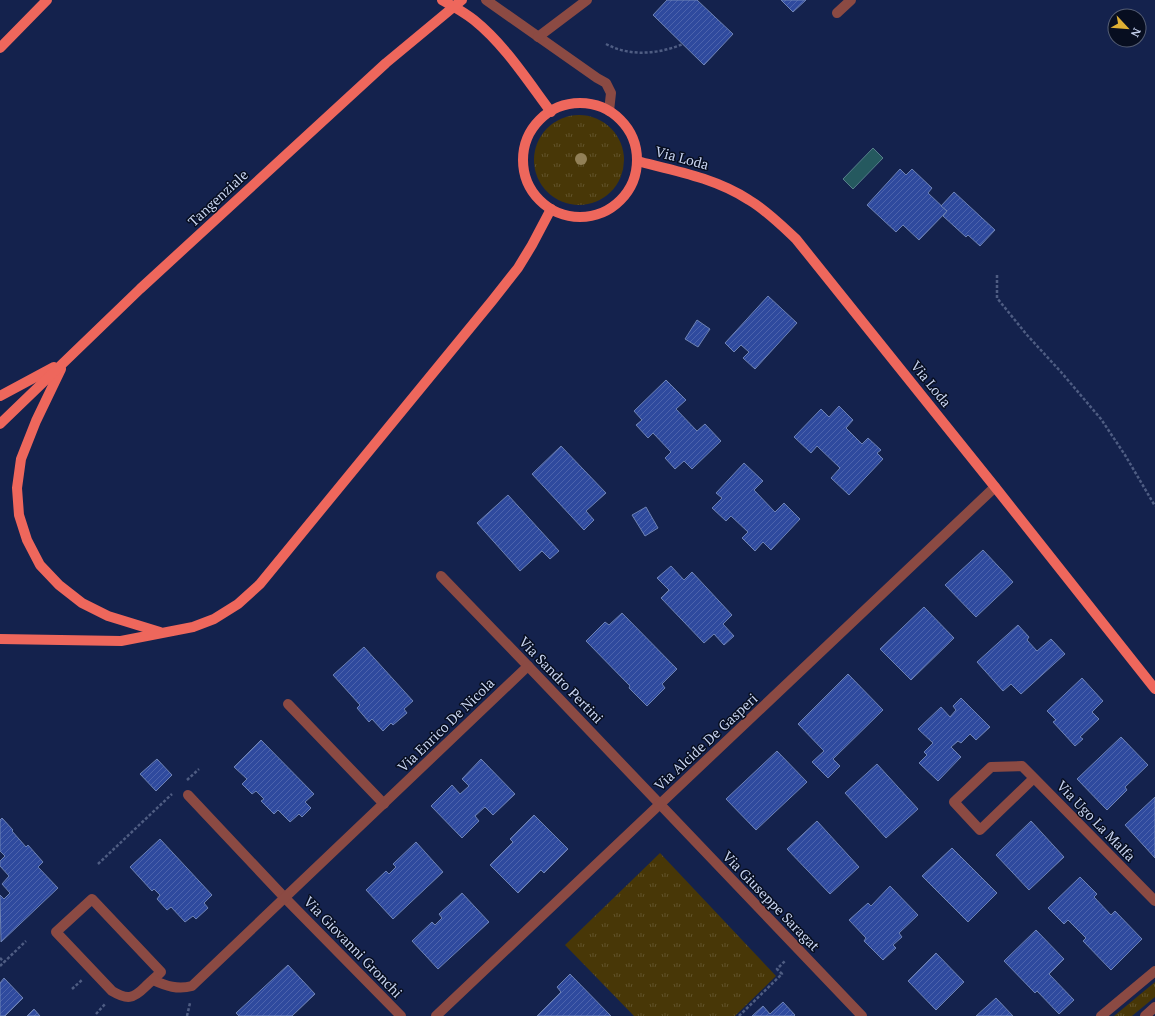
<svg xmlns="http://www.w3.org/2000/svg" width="1155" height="1016" font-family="'PT Serif',serif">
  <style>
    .grass { fill: url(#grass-tufts) }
    .water { fill: #25595f; stroke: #567e8a }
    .building { fill: url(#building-hatch); stroke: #6e83b5 }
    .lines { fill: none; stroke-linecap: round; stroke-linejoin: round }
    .path { stroke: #4f5d83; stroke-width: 2.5; stroke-dasharray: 3 2; stroke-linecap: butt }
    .minor { stroke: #8b4a43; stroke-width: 10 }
    .major { stroke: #ee675c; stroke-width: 10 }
    .tree { fill: #928057 }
    .labels { text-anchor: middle; stroke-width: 3; stroke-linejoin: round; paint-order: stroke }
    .street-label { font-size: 14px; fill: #c8d4f0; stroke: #070e20 }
  </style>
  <defs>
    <pattern id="grass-tufts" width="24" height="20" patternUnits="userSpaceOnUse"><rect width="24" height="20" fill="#483707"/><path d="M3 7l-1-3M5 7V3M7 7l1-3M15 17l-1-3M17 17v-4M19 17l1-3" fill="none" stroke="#61532b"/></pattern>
    <pattern id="building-hatch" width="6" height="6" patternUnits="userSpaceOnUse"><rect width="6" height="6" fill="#2f4a9e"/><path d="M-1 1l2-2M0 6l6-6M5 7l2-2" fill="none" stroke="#4c63ac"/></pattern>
  </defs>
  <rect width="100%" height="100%" fill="#14224d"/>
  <g class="grass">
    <circle cx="579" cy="160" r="45"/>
    <polygon points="660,853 776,976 735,1016 634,1016 565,945"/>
    <polygon points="1155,982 1155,997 1132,1016 1114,1016"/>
  </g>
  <polygon class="water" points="873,148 883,158 853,189 843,179"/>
  <g class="building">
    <polygon points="667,0 697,0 733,34 704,65 653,15"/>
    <polygon points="781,0 806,0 793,12"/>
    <polygon points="900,169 906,175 912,169 932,188 928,193 947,211 919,240 903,225 896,232 867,205"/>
    <polygon points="954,192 995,230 980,246 968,235 966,237 943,216 947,211 941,206"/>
    <polygon points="768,296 797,323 755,369 743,358 749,352 741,345 734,352 725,343"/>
    <polygon points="697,320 710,329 698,347 685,339"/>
    <polygon points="666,380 686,400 676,409 697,431 705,424 721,441 692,469 684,461 675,469 665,458 671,452 653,433 648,438 636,425 642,420 634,411"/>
    <polygon points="839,406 853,420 846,428 862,444 868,438 881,450 877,453 883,459 849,495 831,478 840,468 817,446 811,453 794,437 821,409 829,417"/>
    <polygon points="561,446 606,493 586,511 594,520 584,530 532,474"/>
    <polygon points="744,463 763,481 754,490 775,512 784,503 800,519 771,550 763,542 755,551 742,538 748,532 731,516 726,521 712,508 722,498 716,493"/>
    <polygon points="508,495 559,551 550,559 542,551 520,571 477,523"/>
    <polygon points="646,507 658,528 645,536 632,515"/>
    <polygon points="983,550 1013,582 976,617 945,585"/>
    <polygon points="671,566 684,580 692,572 732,615 723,624 734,636 724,645 714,634 704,643 661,598 669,590 657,578"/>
    <polygon points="924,607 954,638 911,680 880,649"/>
    <polygon points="622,613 677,669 662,684 665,688 647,706 629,688 630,686 586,641 605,622 609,625"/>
    <polygon points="1018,625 1029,637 1027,640 1037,651 1051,639 1065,654 1021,694 1011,684 1003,691 977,662"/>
    <polygon points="364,647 413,701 404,709 407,713 393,725 391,723 383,731 372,719 369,722 357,708 360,705 333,675"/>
    <polygon points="848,674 883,710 833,759 840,766 828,778 812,762 824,751 798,724"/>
    <polygon points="1082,678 1103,701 1092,712 1099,719 1080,737 1083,739 1075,746 1053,722 1056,720 1047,711"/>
    <polygon points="961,698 990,727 976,740 970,734 961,743 958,741 951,747 961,757 938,781 919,763 927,755 924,752 933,743 918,729 941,707 950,717 956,710 953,706"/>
    <polygon points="1121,737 1148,765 1125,787 1127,790 1107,810 1077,779"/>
    <polygon points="261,740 314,794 305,802 311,808 302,817 299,814 290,822 278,810 274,814 261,801 264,799 256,791 252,794 242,784 247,779 234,767"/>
    <polygon points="777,751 807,782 756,830 726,799"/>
    <polygon points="157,759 172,775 156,791 140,774"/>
    <polygon points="481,759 515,794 493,815 485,807 475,816 479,821 462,838 431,806 452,785 460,794 469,786 462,779"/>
    <polygon points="877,764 918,809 886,838 845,793"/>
    <polygon points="1155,797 1155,858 1125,825"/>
    <polygon points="534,815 568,849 544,873 541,870 518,893 490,865 513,842 510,839"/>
    <polygon points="2,818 13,830 12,831 26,847 28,845 43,862 38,867 58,888 1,942 0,895 4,899 10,893 2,884 9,876 0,866 0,861 5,856 0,851 0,820"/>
    <polygon points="817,821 859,867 830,894 787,849"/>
    <polygon points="1031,821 1064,857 1029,890 996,855"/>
    <polygon points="160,839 212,895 204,903 208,908 196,919 193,916 185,922 171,907 167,910 157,899 160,895 154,889 152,891 130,867"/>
    <polygon points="416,842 443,872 393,919 366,890 386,871 389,874 396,867 393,864"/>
    <polygon points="952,848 997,893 968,922 922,876"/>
    <polygon points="1080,877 1097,894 1094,897 1111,915 1115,911 1142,939 1111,970 1083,941 1086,938 1068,920 1064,924 1048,908"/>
    <polygon points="890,886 918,915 899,933 902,937 893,945 896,948 883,960 864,941 866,938 849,920 868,903 871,906"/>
    <polygon points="462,893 489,922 438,969 412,941 432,922 435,925 442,918 439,914"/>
    <polygon points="1036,930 1064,959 1049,974 1074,1000 1059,1014 1037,991 1035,993 1004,961"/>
    <polygon points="936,953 964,982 936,1010 908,981"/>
    <polygon points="288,965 315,994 292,1016 239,1016 236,1013"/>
    <polygon points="570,974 611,1016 537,1016 561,992 557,987"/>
    <polygon points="4,978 23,998 5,1016 0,1016 0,983"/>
    <polygon points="996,998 1013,1016 976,1016"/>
    <polygon points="783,1002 795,1015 794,1016 752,1016 763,1006 770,1014"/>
    <polygon points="34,1009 40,1016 27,1016"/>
  </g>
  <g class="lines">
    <g class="path">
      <path d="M606,44C630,57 659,54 683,44"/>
      <polyline points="997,275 997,298 1027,335 1061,372 1101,419 1125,455 1155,506"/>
      <polyline points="187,780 199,769"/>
      <polyline points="98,864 172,794"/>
      <polyline points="0,958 4,962"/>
      <polyline points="0,966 26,941"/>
      <polyline points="72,989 82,980"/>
      <polyline points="96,1014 105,1004"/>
      <polyline points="187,1016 190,1003"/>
      <polyline points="739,1016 782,974 777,969 786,960"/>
    </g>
    <g class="minor">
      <polyline points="486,0 597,78 606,83 611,93 609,111"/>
      <polyline points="837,13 851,0"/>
      <polyline points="538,37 587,0"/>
      <polyline points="441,576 528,666 862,1016"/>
      <polyline points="288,704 384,804"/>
      <polyline points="1034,778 980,830 954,802 991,767 1022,766 1034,778 1155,901"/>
      <polyline points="188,795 285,898 401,1016"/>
      <path d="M92,899L161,972C156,977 150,982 145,987C133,999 127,1000 112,991L56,932Z"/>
      <path d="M153,980C166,986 178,990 192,986L528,666"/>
      <polyline points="436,1016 995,487"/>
      <polyline points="1101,1016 1155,971"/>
      <polyline points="1145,1016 1155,1007"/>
    </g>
    <g class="major">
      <path d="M442,0C453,6 464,12 474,20C505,45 527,80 551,112"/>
      <polyline points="0,48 47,0"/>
      <circle cx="580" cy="160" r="57"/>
      <path d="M637,161C676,171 715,178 749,200C766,210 781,225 796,239L995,487L1155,689"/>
      <polyline points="61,369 36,421 21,459 17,488 19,515 27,540 40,565 59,585 82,603 108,616 160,632"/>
      <polyline points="0,396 54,367"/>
      <polyline points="0,424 140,289 386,63 462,0"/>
      <polyline points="0,639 121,641 193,627 214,619 238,604 260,584 492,301 518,268 532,245 551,209"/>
    </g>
  </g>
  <circle class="tree" cx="581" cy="159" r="6"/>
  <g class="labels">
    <g class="street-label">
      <text transform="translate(682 158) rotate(15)" y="5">Via Loda</text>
      <text transform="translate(218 198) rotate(-43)" y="5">Tangenziale</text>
      <text transform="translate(931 384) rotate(51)" y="5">Via Loda</text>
      <text transform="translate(561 680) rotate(46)" y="5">Via Sandro Pertini</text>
      <text transform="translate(446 725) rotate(-44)" y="5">Via Enrico De Nicola</text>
      <text transform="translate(706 742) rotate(-43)" y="5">Via Alcide De Gasperi</text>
      <text transform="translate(1096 821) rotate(46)" y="5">Via Ugo La Malfa</text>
      <text transform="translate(771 901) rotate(46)" y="5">Via Giuseppe Saragat</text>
      <text transform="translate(353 947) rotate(46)" y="5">Via Giovanni Gronchi</text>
    </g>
  </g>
  <g transform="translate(1127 28) rotate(116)"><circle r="19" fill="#070e20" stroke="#545d73"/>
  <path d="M0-3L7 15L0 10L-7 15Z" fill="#dfb034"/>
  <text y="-6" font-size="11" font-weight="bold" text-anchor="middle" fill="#c8d4f0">N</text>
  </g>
</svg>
